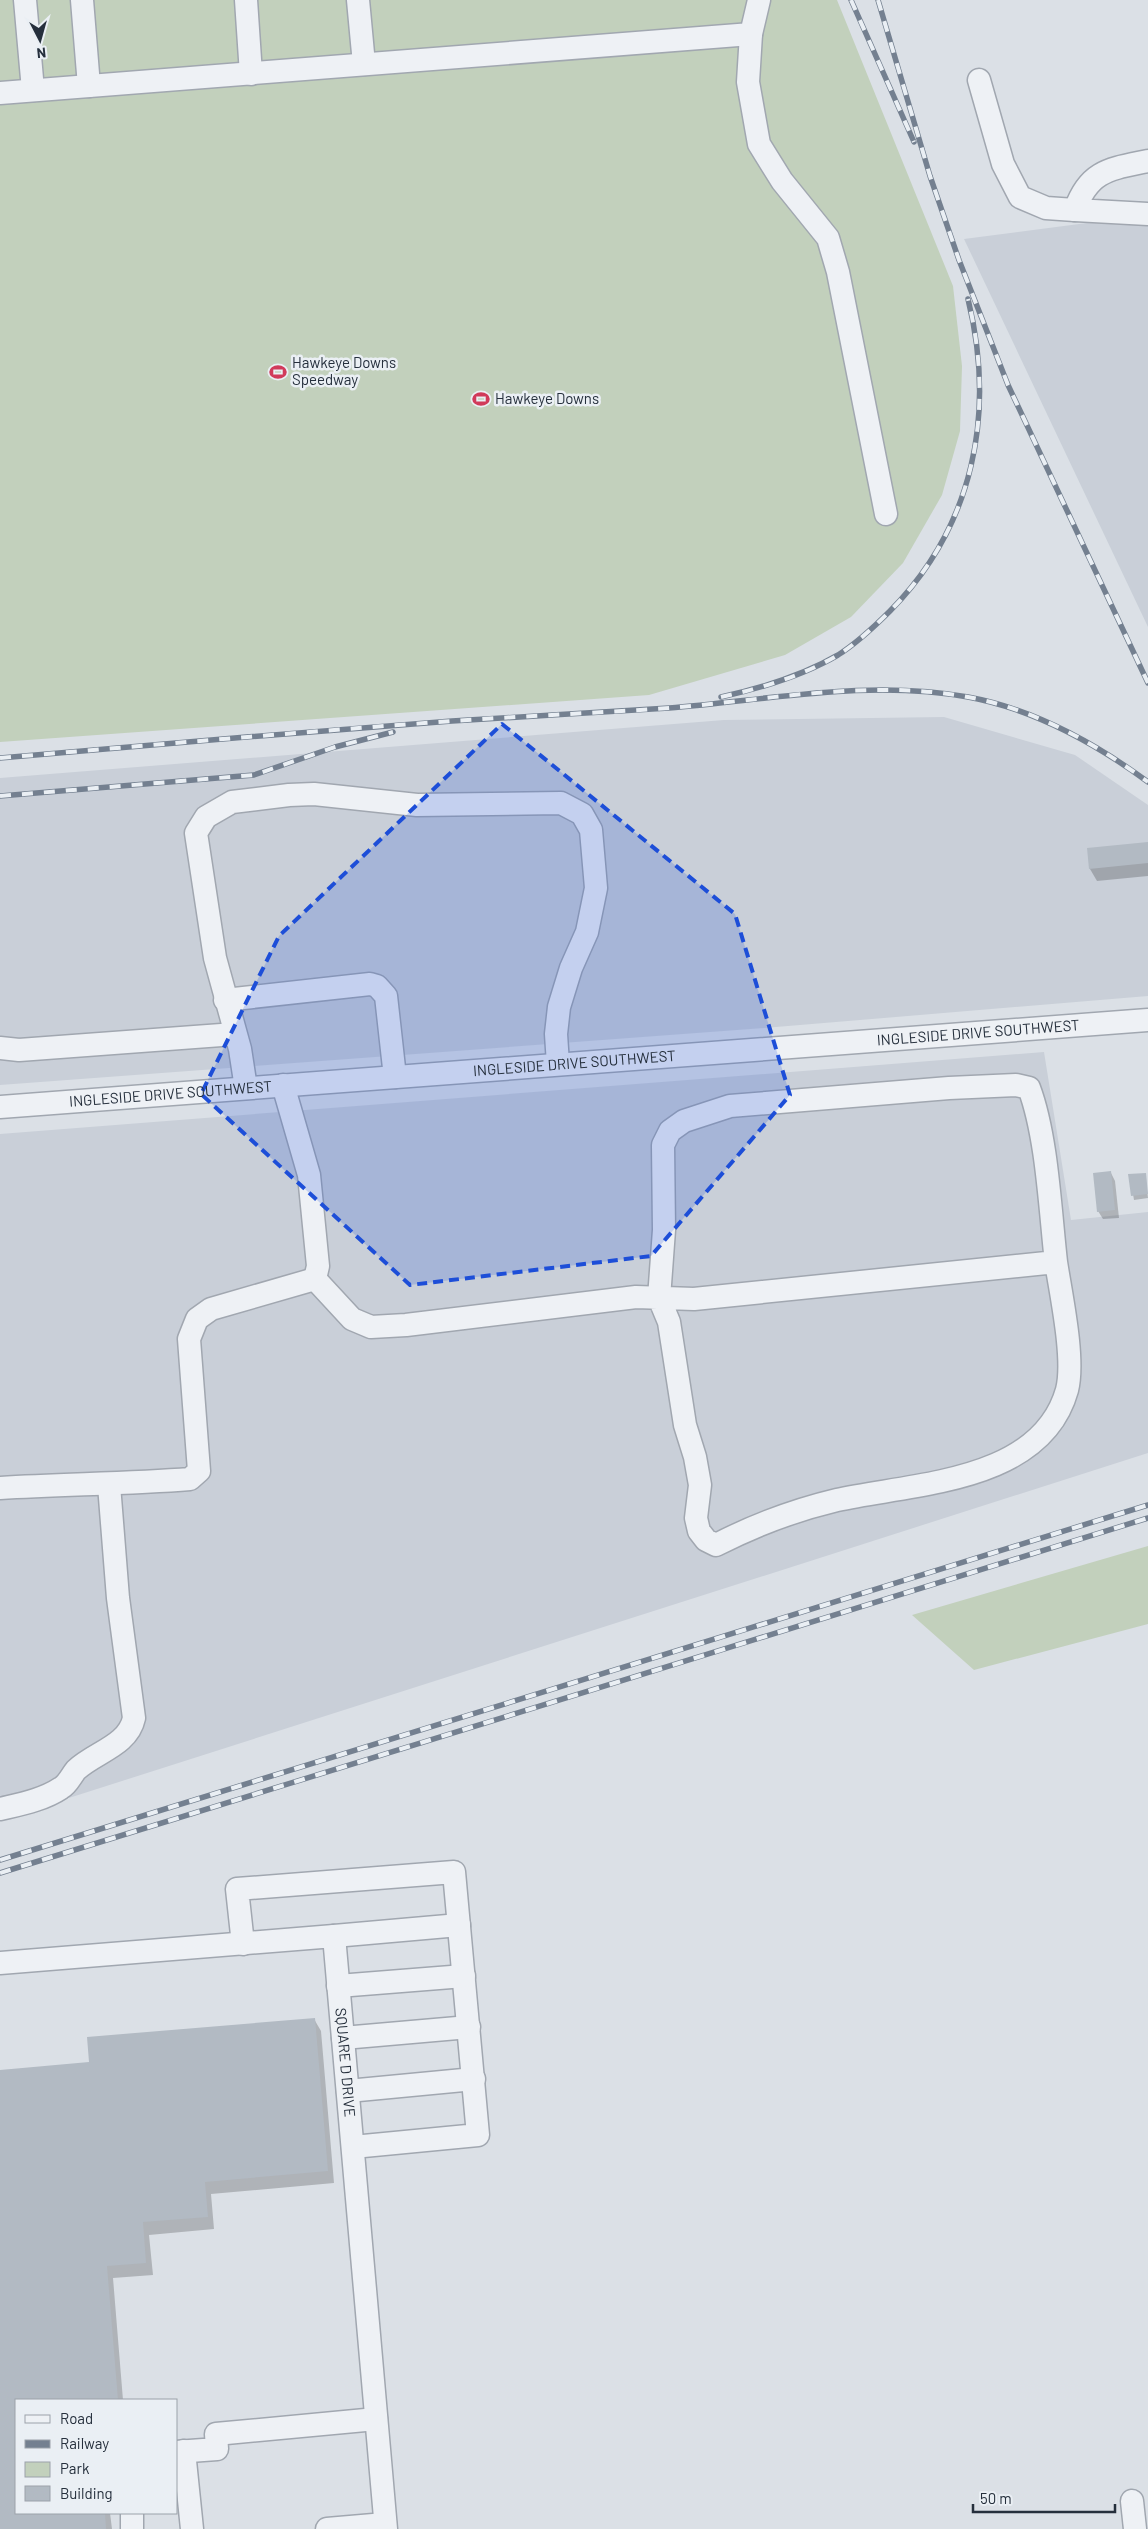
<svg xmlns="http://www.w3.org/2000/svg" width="1148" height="2529" font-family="Barlow,sans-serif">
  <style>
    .built { fill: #c9cfd8 }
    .green { fill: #c2d0bc }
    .shadow { fill: #0003 }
    .building { fill: #b2bac3 }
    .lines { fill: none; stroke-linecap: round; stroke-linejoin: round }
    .minor-casing { stroke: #a1a7b0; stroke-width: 25 }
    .minor { stroke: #eef1f5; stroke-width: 22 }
    .rail-casing { stroke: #748090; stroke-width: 5.5 }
    .rail { stroke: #eaeff4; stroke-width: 4; stroke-dasharray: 11; stroke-linecap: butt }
    .marked { fill: #1d4ed8; fill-opacity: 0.2; stroke: #1d4ed8; stroke-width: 4; stroke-dasharray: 10 6; stroke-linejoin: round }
    .labels { text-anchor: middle; stroke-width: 5; stroke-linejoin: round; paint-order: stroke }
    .poi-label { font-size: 15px; fill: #252f3c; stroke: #eaeff4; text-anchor: start }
    .street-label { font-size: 15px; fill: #252f3c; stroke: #eaeff4 }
  </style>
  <rect width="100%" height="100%" fill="#dbe0e6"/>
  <g class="built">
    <polygon points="1148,215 1148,627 964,239"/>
    <polygon points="944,717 1075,755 1148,805 1148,996 764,1028 0,1085 0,778 724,720"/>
    <polygon points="1044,1052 1071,1220 1148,1212 1148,1453 0,1820 0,1134"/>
  </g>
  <g class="green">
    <polygon points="0,0 837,0 953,286 962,366 960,431 942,495 903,563 851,617 785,655 649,695 0,742"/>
    <polygon points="1148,1546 1148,1624 974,1670 912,1615"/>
  </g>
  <g class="shadow">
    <polygon points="1148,843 1148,876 1097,881 1090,869 1088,849"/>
    <polygon points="1111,1173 1115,1181 1119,1218 1103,1219 1098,1211"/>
    <polygon points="1145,1174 1148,1198 1134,1200 1130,1176"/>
    <polygon points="314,2019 321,2031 334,2183 211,2194 214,2229 149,2235 153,2275 113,2278 123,2400 16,2400 16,2513 110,2513 112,2529 0,2529 0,2071 90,2063"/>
  </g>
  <g class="building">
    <polygon points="1148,842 1148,863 1089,869 1087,848"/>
    <polygon points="1111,1171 1115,1210 1097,1212 1093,1173"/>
    <polygon points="1146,1173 1148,1194 1131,1196 1128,1174"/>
    <polygon points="315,2018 328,2171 205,2182 208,2217 143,2222 146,2263 107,2266 118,2400 16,2400 16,2513 105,2513 106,2529 0,2529 0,2070 89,2062 87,2037"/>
  </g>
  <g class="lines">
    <g class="minor-casing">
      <g id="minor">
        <polyline points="25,0 33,90"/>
        <polyline points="82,0 89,86"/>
        <polyline points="246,0 251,74"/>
        <polyline points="358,0 364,64"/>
        <polyline points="751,34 748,82 759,144 782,181 828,238 838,272 886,514"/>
        <polyline points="979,80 1003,164 1020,197 1046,208 1075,210"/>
        <polyline points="0,93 751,34 759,0"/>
        <path d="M1148,161C1110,169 1089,170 1075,210L1148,214"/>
        <polyline points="225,1000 370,984 377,986 386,996 395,1077"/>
        <polyline points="0,1048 19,1050 235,1034"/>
        <polyline points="283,1085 309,1175 318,1266 315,1279"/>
        <polyline points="246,1088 240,1049 215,958 196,833 206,817 232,802 289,795 314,794 417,805 561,803 582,814 591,830 596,888 587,932 571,968 559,1007 556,1034 558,1064"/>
        <path id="s1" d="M0,1107L1148,1020"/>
        <path d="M315,1279L352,1319L371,1327L406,1325L636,1297L694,1299L1056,1262C1061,1295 1075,1359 1067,1390C1041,1483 914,1483 837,1500C795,1510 755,1525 716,1545L706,1540L699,1531L696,1518L700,1485L695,1457L685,1425L669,1322L659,1298L664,1230L663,1145L670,1131L684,1121L730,1106L949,1088L1016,1085L1029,1088C1047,1136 1050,1209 1056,1262"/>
        <path d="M0,1488C64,1484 127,1484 190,1479L199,1471L189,1339L197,1319L211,1309L315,1279"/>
        <path d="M0,1809C21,1804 43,1800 61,1788C68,1784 71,1776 76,1770C95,1752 128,1746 134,1718L118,1598L109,1485"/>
        <polyline points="334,1936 459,1925"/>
        <polyline points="243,1944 237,1889 454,1872 478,2135 353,2147"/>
        <path id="s2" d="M0,1963L334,1936L386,2529"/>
        <polyline points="338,1986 464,1976"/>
        <polyline points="343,2038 469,2027"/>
        <polyline points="348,2091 474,2079"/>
        <polyline points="184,2451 192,2529"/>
        <polyline points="176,2452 217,2449 216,2434 376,2419"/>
        <polyline points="1132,2501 1135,2529"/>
        <polyline points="132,2513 132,2529"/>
        <polyline points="327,2529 385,2524"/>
      </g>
    </g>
    <use href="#minor" class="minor"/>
    <g class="rail-casing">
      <g id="rail">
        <polyline points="851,0 914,142"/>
        <polyline points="878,0 930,176 959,260 1008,385 1148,683"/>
        <path d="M721,697C762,688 802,676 838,655C857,643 875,626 890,611C974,526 996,413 968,299"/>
        <path d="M0,758C151,745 301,732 452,721C524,716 597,713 669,708C768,700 870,679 968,697C1034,709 1095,743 1148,782"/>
        <polyline points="0,796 254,775 335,747 393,732"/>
        <polyline points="0,1860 1148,1505"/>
        <polyline points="0,1873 1148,1518"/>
      </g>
    </g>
    <use href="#rail" class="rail"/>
  </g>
  <path class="marked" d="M502,724L735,914L790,1095L651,1256L410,1285L201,1094L279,936Z"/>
  <defs>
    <g id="stadium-bare" transform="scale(1.35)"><path d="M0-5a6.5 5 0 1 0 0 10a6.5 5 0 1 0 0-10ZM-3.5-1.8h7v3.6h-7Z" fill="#d13a5a" stroke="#eaeff4" stroke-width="2.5" paint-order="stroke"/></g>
  </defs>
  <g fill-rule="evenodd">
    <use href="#stadium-bare" x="278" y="372"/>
    <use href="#stadium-bare" x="481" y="399"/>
  </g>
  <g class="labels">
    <g class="poi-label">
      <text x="292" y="368">Hawkeye Downs<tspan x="292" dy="17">Speedway</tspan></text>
      <text x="495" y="404">Hawkeye Downs</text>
    </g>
    <g class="street-label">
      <text dy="5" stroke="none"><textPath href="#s1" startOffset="981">INGLESIDE DRIVE SOUTHWEST</textPath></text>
      <text dy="5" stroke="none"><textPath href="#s1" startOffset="576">INGLESIDE DRIVE SOUTHWEST</textPath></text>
      <text dy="5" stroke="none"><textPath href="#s1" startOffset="171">INGLESIDE DRIVE SOUTHWEST</textPath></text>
      <text dy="5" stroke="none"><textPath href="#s2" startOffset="462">SQUARE D DRIVE</textPath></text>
    </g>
  </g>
  <rect x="15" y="2399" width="162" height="115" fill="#eaeff4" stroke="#9ba2aa"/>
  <rect x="25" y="2415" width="25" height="8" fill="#eef1f5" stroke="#9ba2aa"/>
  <text x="60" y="2424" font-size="15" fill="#252f3c">Road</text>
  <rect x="25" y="2440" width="25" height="8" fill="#748090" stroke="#9ba2aa"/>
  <text x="60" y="2449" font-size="15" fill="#252f3c">Railway</text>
  <rect x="25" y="2462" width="25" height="15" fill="#c2d0bc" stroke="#9ba2aa"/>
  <text x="60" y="2474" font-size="15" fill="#252f3c">Park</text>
  <rect x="25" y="2486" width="25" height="15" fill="#b2bac3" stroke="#9ba2aa"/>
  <text x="60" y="2499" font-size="15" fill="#252f3c">Building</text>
  <g transform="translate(40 40) rotate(174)" stroke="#eaeff4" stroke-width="4" paint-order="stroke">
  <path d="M0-4L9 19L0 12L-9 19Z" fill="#252f3c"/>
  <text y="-8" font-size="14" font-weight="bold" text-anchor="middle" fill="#252f3c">N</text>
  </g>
  <path d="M973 2504v8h142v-8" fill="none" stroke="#252f3c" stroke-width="2.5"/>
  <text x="980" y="2504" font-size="15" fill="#252f3c" stroke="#eaeff4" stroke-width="4" paint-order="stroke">50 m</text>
</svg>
